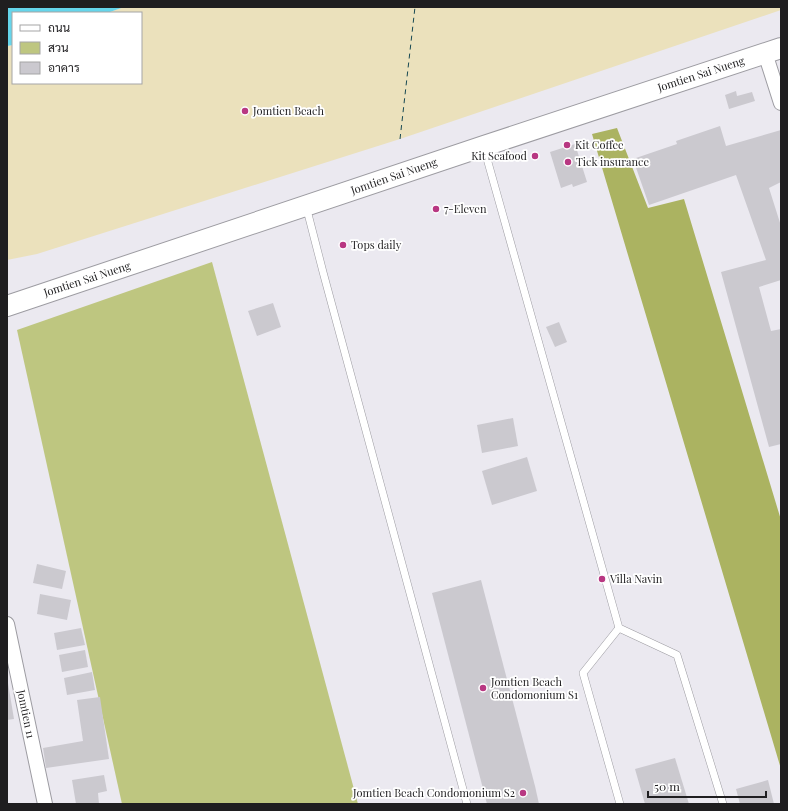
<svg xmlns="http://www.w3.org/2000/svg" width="788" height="811" font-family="'Playfair Display',Sarabun,serif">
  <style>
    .green { fill: #bec680 }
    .forest { fill: #abb361 }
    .sand { fill: #ebe1bc }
    .water { fill: #65d5eb }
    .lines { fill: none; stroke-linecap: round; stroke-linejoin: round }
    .ferry { stroke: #164852; stroke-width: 1; stroke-dasharray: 5 4; stroke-linecap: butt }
    .building { fill: #cbc9cf }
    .lane-casing { stroke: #9d9ca2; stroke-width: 8 }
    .street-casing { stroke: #9d9ca2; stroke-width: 16 }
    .secondary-casing { stroke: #9d9ca2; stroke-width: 22 }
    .lane { stroke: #fff; stroke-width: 7 }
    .street { stroke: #fff; stroke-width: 14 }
    .secondary { stroke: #fff; stroke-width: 20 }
    .poi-dot { fill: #b83782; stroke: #fff; stroke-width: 1.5 }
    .labels { text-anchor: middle; stroke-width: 3.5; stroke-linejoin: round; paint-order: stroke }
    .street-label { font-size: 11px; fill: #1f1e20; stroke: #fff }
    .poi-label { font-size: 11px; fill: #1f1e20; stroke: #fff; text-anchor: start }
  </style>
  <rect width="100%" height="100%" fill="#ebe9f0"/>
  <polygon class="green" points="212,262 358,804 122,804 17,330"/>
  <polygon class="forest" points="617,128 648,208 684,199 781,520 781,769 592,134"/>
  <polygon class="sand" points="124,7 781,7 781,10 400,139 37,254 7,260 7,46 13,45 13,83 141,83 141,13 107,13"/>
  <polygon class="water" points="7,7 124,7 107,13 13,13 13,45 7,46"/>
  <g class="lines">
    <polyline class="ferry" points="400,139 415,7"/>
  </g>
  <g class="building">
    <polygon points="736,91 737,96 752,92 755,101 729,109 725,95"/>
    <polygon points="720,126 726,146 781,130 781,182 769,188 781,226 781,280 759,287 771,331 781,329 781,444 769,447 721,272 766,260 736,175 649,205 633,159 677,144 676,141"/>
    <polygon points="575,144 587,182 573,187 572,184 561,188 550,152"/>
    <polygon points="273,303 281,327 257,336 248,311"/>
    <polygon points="559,322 567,342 555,347 546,327"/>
    <polygon points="513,418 518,446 482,453 477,425"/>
    <polygon points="527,457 537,491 492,505 482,471"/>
    <polygon points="37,564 66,571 62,589 33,583"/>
    <polygon points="481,580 535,786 539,804 487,804 432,593"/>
    <polygon points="40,594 71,600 67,620 37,614"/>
    <polygon points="81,628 85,645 57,650 54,633"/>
    <polygon points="85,650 88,667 62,672 59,655"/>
    <polygon points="92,672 95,690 67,695 64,678"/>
    <polygon points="8,683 14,719 7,720 7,684"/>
    <polygon points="100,697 109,759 46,768 43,748 83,741 77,700"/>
    <polygon points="675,758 689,804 645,804 635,769"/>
    <polygon points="104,775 107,791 98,793 99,804 76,804 72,780"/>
    <polygon points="768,780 774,804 740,804 736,789"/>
  </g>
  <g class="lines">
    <g class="lane-casing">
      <g id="lane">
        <polyline points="484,148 619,628 677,655 723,804"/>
        <polyline points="306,206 323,272 467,804"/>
        <polyline points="619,628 583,673 620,804"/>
      </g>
    </g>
    <g class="street-casing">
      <g id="street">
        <polyline points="765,53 781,103"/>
        <polyline points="7,624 45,804"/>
      </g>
    </g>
    <g class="secondary-casing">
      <polyline id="secondary" points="7,306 484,146 781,48"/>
    </g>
    <use href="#lane" class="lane"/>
    <use href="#street" class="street"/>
    <use href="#secondary" class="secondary"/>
  </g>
  <g class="poi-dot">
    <circle cx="245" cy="111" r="4"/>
    <circle cx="567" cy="145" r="4"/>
    <circle cx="535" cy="156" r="4"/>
    <circle cx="568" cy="162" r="4"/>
    <circle cx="436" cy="209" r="4"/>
    <circle cx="343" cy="245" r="4"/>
    <circle cx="602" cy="579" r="4"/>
    <circle cx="483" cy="688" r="4"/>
    <circle cx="523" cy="793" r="4"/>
  </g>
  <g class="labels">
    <g class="street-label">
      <text transform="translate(701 74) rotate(-18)" y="4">Jomtien Sai Nueng</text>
      <text transform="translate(394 176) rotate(-19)" y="4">Jomtien Sai Nueng</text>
      <text transform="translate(87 279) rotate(-18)" y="4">Jomtien Sai Nueng</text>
      <text transform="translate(26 714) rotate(78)" y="4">Jomtien 11</text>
    </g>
    <g class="poi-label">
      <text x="253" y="115">Jomtien Beach</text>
      <text x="575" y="149">Kit Coffee</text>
      <text x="527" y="160" text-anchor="end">Kit Seafood</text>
      <text x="576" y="166">Tick insurance</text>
      <text x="444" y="213">7-Eleven</text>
      <text x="351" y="249">Tops daily</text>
      <text x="610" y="583">Villa Navin</text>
      <text x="491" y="686">Jomtien Beach<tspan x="491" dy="13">Condomonium S1</tspan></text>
      <text x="515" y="797" text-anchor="end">Jomtien Beach Condomonium S2</text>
    </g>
  </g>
  <rect width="788" height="811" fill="none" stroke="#1f1e20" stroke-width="16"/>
  <rect x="12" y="12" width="130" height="72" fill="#ffffff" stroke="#a5a5a6"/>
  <rect x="20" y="25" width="20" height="6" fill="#ffffff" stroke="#a5a5a6"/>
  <text x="48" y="32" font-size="12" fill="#1f1e20">ถนน</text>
  <rect x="20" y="42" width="20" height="12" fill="#bec680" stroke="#a5a5a6"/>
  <text x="48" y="52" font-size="12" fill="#1f1e20">สวน</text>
  <rect x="20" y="62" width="20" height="12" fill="#cbc9cf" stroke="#a5a5a6"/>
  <text x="48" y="72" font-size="12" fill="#1f1e20">อาคาร</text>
  <path d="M648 791v6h118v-6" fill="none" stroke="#1f1e20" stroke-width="2"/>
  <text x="654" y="791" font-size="12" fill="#1f1e20" stroke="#ffffff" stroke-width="3" paint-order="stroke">50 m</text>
</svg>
